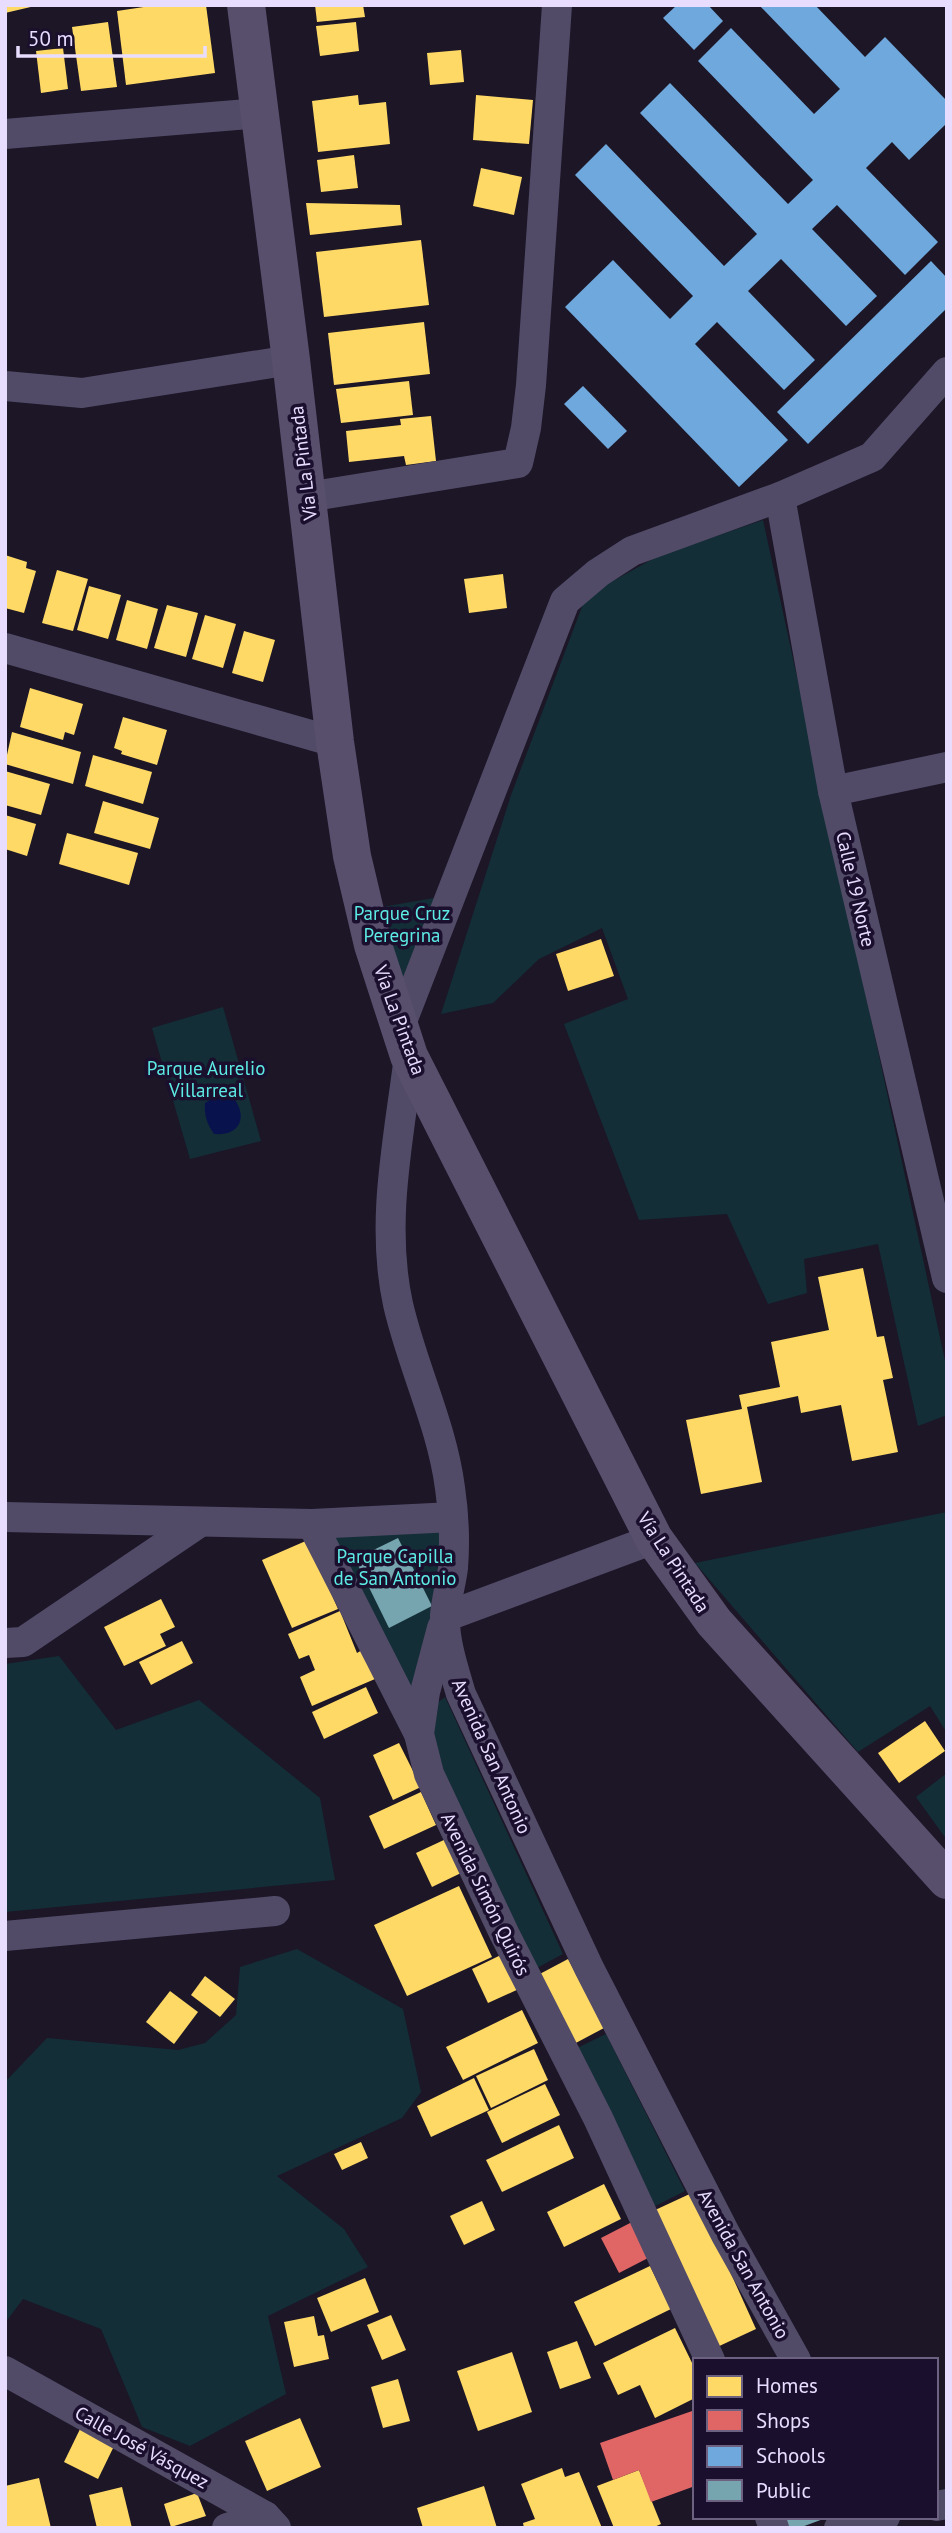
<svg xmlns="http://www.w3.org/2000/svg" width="952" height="2533" font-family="'PT Sans',sans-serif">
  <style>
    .green { fill: #132e37 }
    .water { fill: #08124c }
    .homes { fill: #ffd966 }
    .shops { fill: #e06666 }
    .schools { fill: #6fa8dc }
    .public { fill: #76a5af }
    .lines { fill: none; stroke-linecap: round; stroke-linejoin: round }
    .minor { stroke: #524b68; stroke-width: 30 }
    .secondary { stroke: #584f6d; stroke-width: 38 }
    .labels { text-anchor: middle; stroke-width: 7; stroke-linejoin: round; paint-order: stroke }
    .street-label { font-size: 19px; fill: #e8ddff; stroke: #1b0f2e }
    .park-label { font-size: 19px; fill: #5debe5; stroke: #1b0f2e }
  </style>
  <rect width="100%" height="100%" fill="#1c1627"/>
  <g class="green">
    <polygon points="763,520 947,1370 947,1415 918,1426 878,1244 804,1259 807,1293 768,1304 727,1214 639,1220 564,1024 628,999 602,928 539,959 493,1003 441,1014 511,795 586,596 658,556"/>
    <polygon points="434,898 399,989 376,908"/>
    <polygon points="223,1007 261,1141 190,1159 152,1028"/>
    <polygon points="947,1512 947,1733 930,1706 858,1752 695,1563"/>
    <polygon points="443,1524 437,1574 440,1615 416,1707 329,1526"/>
    <polygon points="59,1656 116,1730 199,1700 320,1798 335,1880 5,1912 5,1664"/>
    <polygon points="445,1697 563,1954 533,1970 428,1739 429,1709"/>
    <polygon points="947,1773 947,1840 916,1797"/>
    <polygon points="297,1949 403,2009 421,2092 402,2118 277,2176 344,2229 368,2267 268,2316 286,2394 190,2446 142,2427 101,2329 23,2299 5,2323 5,2082 47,2038 178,2050 205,2043 236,2015 240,1967"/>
    <polygon points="606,2034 685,2191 655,2206 577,2048"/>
  </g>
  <path class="water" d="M217,1096H232C248,1115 242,1136 214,1134C207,1124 204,1115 205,1103Z"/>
  <g class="homes">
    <polygon points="5,5 35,5 35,6 5,13"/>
    <polygon points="157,5 206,5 215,73 126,85 117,11"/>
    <polygon points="315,5 363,5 365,17 317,22"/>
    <polygon points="108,22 117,87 81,91 72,27"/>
    <polygon points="356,22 359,51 320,56 316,26"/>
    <polygon points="63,48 68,89 41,93 36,51"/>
    <polygon points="461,50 464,82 430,85 427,53"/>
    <polygon points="358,95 359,105 386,102 390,144 318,152 312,101"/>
    <polygon points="476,95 533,100 529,144 473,140"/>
    <polygon points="354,155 358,188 321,192 317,160"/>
    <polygon points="481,168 522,177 514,215 473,206"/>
    <polygon points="306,203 400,205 402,225 310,235"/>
    <polygon points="421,240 429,305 324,317 316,252"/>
    <polygon points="424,322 430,374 334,385 328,333"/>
    <polygon points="409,381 413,415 341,423 336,389"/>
    <polygon points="431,416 436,461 406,465 404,456 349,462 346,431 401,425 400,419"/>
    <polygon points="5,555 27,562 26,568 36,571 24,613 5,608"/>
    <polygon points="57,570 88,579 73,631 42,623"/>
    <polygon points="503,574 507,608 469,613 464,579"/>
    <polygon points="89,586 121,595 108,639 77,630"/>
    <polygon points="127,600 158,609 147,649 116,640"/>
    <polygon points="167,605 198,613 186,657 154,648"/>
    <polygon points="205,615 236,624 223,668 192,659"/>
    <polygon points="244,631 275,640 263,682 232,673"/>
    <polygon points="30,688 83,704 74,735 65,732 63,740 20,727"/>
    <polygon points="123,717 167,730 157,765 121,754 122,751 114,748"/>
    <polygon points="12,732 81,752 73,784 5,764"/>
    <polygon points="93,755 152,772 143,804 85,786"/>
    <polygon points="5,771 50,784 41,815 5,805"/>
    <polygon points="103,801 159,818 150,849 94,833"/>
    <polygon points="5,815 36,824 27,856 5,849"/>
    <polygon points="67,833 138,853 129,885 59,864"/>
    <polygon points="601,939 614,976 568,991 556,954"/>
    <polygon points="863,1268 877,1337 884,1336 893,1378 883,1380 898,1452 852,1461 841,1405 801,1413 798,1396 747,1407 762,1482 701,1494 686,1420 742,1409 739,1395 780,1387 771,1342 829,1330 818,1277"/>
    <polygon points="308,1540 338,1609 292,1628 262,1560"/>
    <polygon points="161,1599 175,1627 160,1634 166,1646 124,1666 104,1627"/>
    <polygon points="340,1611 357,1653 362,1650 375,1679 312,1706 300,1677 315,1670 309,1655 299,1659 288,1634"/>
    <polygon points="182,1641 193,1663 151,1685 139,1662"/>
    <polygon points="366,1687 378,1713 324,1739 312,1712"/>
    <polygon points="925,1721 945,1751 899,1783 878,1753"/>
    <polygon points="399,1743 421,1787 393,1800 373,1755"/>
    <polygon points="421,1792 436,1825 384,1849 369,1816"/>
    <polygon points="446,1839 461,1873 432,1887 416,1853"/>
    <polygon points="459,1886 492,1957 407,1996 374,1925"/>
    <polygon points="505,1953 521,1988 488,2003 472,1969"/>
    <polygon points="568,1959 604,2028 572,2045 536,1976"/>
    <polygon points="205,1976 235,1999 220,2017 191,1995"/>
    <polygon points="170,1991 198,2012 174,2044 146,2022"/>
    <polygon points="522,2010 538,2043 463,2080 446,2047"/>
    <polygon points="534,2049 548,2080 491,2108 476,2076"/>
    <polygon points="474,2078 489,2110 431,2137 417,2106"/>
    <polygon points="545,2084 560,2115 502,2143 487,2112"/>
    <polygon points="559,2125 574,2158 502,2192 486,2160"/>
    <polygon points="361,2142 368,2158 342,2170 334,2154"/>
    <polygon points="604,2184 621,2219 564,2247 547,2212"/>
    <polygon points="694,2192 756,2329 715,2348 653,2211"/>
    <polygon points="482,2201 495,2230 464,2245 450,2216"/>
    <polygon points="650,2266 671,2309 595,2346 574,2302"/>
    <polygon points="365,2278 379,2312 331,2332 317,2298"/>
    <polygon points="391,2315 406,2350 382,2360 367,2325"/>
    <polygon points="314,2316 318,2336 324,2335 329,2359 294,2367 284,2322"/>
    <polygon points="675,2328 695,2369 695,2398 655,2418 640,2385 618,2395 603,2363"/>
    <polygon points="577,2341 591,2378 560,2389 547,2352"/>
    <polygon points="512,2352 532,2412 478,2431 457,2371"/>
    <polygon points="398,2379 410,2421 383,2428 371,2387"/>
    <polygon points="300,2418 321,2467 267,2491 245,2441"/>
    <polygon points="82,2425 116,2442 98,2479 64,2462"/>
    <polygon points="562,2468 565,2477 579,2472 602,2528 524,2528 523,2523 535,2519 521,2484"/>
    <polygon points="639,2470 661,2524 652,2528 614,2528 597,2486"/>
    <polygon points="39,2478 51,2528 5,2528 5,2486"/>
    <polygon points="484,2486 497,2528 423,2528 417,2508"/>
    <polygon points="122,2487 132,2528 97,2528 89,2495"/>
    <polygon points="197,2493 206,2516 171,2527 164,2504"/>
  </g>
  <g class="shops">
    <polygon points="632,2222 650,2257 619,2273 601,2238"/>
    <polygon points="695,2410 695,2486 651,2502 639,2470 613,2480 600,2443"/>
  </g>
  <g class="schools">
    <polygon points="677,5 708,5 723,21 694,50 663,18"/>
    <polygon points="759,5 815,5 865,57 885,37 947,101 947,123 909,160 892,142 866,168 938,242 905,275 837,205 812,229 877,296 846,326 781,259 748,291 815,360 784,390 717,322 695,344 788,440 739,487 565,307 613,260 670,319 693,296 575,175 606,144 724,266 757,234 640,113 670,83 788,204 813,180 698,61 731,28 814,114 840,89"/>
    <polygon points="931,261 947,278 947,308 808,444 777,412"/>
    <polygon points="583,386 627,431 608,449 564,404"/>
  </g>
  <g class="public">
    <polygon points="398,1538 432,1606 389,1628 355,1559"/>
    <polygon points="784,2517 826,2518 799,2528 788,2528"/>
  </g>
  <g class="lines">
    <g class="minor">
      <polyline points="5,134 260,113"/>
      <polyline points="5,386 82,393 291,360"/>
      <polyline points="307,497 518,463 526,428 531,385 557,5"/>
      <polyline points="780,497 833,791 947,1278"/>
      <polyline points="5,648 335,742"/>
      <polyline points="833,791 947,767"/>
      <polyline points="399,1029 565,601 598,573 632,551 780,497 872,457 947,372"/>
      <path d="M409,1056C399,1138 380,1222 398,1304C412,1366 442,1425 450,1488C454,1515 455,1542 453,1568C451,1584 446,1600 445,1616C444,1641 454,1670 461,1694L589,1968L726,2235L796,2360"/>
      <polyline points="5,1517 312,1524 453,1517"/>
      <polyline points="312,1524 419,1734"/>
      <polyline points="445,1617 654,1539"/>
      <polyline points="442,1628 425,1692 419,1734 429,1774 504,1933 598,2118 710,2360"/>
      <polyline points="5,1643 23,1642 200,1522"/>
      <polyline points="5,1936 275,1911"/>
      <polyline points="5,2371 265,2516 276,2528"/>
      <polyline points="936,2506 947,2504"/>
      <polyline points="770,2517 774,2528"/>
      <polyline points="227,2528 265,2516"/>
      <polyline points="839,2528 885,2517"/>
    </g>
    <polyline class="secondary" points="246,5 291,360 335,742 352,856 373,945 409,1056 654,1539 714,1622 947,1880"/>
  </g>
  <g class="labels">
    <g class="street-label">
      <text transform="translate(303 463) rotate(-97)" y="7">Vía La Pintada</text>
      <text transform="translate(856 889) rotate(77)" y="7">Calle 19 Norte</text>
      <text transform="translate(400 1020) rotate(70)" y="7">Vía La Pintada</text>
      <text transform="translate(674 1562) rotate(57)" y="7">Vía La Pintada</text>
      <text transform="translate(492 1756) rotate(66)" y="7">Avenida San Antonio</text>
      <text transform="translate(486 1894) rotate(64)" y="7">Avenida Simón Quirós</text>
      <text transform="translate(744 2264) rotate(61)" y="7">Avenida San Antonio</text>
      <text transform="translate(142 2447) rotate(29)" y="7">Calle José Vásquez</text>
    </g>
    <g class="park-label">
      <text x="402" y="920">Parque Cruz<tspan x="402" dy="22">Peregrina</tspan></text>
      <text x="206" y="1075">Parque Aurelio<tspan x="206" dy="22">Villarreal</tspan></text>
      <text x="395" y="1563">Parque Capilla<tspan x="395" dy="22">de San Antonio</tspan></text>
    </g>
  </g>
  <rect width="952" height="2533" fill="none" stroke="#e8ddff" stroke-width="14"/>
  <rect x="693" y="2358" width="245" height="161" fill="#1b0f2e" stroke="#6d6182" stroke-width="2"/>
  <rect x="707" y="2376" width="35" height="21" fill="#ffd966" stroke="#6d6182" stroke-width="2"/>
  <text x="756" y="2393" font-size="21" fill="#e8ddff">Homes</text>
  <rect x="707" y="2410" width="35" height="21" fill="#e06666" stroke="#6d6182" stroke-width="2"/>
  <text x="756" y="2428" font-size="21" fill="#e8ddff">Shops</text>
  <rect x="707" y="2446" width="35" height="21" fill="#6fa8dc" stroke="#6d6182" stroke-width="2"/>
  <text x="756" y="2463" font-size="21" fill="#e8ddff">Schools</text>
  <rect x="707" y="2480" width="35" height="21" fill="#76a5af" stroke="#6d6182" stroke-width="2"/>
  <text x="756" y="2498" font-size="21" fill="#e8ddff">Public</text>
  <path d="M18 46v10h187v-10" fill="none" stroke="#e8ddff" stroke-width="3.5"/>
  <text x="28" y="46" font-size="21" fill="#e8ddff" stroke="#1b0f2e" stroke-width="5" paint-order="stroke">50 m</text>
</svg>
